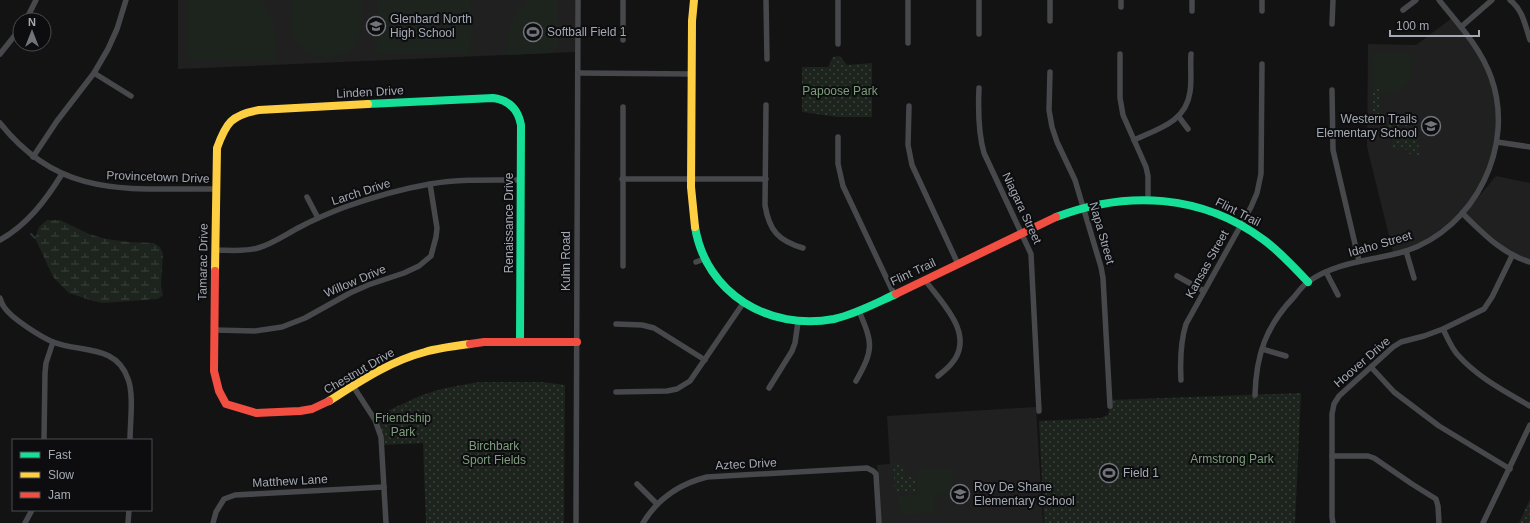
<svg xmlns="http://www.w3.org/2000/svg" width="1530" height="523" font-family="Helvetica,sans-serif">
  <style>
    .built { fill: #202021 }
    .grass { fill: #1d231d }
    .wetland { fill: url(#wetland-marsh) }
    .park { fill: url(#park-dots) }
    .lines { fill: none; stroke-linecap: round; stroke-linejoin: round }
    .stream { stroke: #2a3337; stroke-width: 2 }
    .street { stroke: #47484b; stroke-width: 5.5 }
    .fast { stroke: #16e098; stroke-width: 8 }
    .slow { stroke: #ffcf43; stroke-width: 8 }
    .jam { stroke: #f24e42; stroke-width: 8 }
    .labels { text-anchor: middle; stroke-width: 4; stroke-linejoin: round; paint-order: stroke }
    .poi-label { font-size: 12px; fill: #a4aab3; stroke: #0d0d0f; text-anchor: start }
    .park-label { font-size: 12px; fill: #7d9e7c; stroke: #0d0d0f }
    .street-label { font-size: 12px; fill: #a4aab3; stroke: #0d0d0f }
  </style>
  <defs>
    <pattern id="wetland-marsh" width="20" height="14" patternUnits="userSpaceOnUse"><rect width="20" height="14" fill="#1d231d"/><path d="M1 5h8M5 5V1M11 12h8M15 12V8" fill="none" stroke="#3b403b"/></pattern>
    <pattern id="park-dots" width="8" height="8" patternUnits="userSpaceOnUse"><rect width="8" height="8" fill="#1d231d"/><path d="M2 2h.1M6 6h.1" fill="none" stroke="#3b403b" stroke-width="1.8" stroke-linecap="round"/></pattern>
  </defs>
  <rect width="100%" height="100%" fill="#131313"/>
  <g class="built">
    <polygon points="178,0 575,0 575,52 178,69"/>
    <polygon points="1452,18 1470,41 1481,59 1489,78 1494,95 1496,110 1496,142 1481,183 1465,208 1447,225 1425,240 1406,249 1393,252 1367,147 1368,44 1416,45"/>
    <polygon points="1496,176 1530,183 1530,260 1507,251 1465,213"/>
    <polygon points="1036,407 1043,523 881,523 877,465 890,464 887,416"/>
  </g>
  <g class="grass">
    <path d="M187,0H262C276,18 277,40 275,61L192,60L187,56Z"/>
    <path d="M291,0H362C362,15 364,31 355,44C338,68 298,57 291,31C289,22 291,9 291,0Z"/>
    <polygon points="377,0 470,0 473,20 470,54 380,54 376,50"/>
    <path d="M531,0H558V46L551,53L508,55C507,30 509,15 531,0Z"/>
    <path d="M1375,53L1411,54C1413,82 1411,92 1380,94V89H1373L1372,56Z"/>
    <polygon points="953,469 954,493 935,494 936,513 899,515 897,496 917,494 917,470"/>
  </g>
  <polygon class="wetland" points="47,220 60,220 89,234 106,239 130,242 154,243 160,247 163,254 161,286 163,295 158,299 103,303 93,301 69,293 53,277 35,238 39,227"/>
  <g class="park">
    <polygon points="840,56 847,65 872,63 872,117 838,117 802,112 802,67 828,67 833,57"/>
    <polygon points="1373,89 1380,89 1381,118 1373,118"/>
    <polygon points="1409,115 1410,126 1388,127 1388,116"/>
    <polygon points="1418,134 1419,155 1409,154 1409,150 1392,149 1392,135"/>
    <polygon points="479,382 542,382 565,385 564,523 426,523 423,443 382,445 374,417 422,395 445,388"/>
    <polygon points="1301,393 1295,523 1044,523 1039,421 1100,418 1108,415 1110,406 1110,400"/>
    <polygon points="893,465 904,465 905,477 915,477 916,491 895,492"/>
    <polygon points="1530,499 1530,523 1519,523"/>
  </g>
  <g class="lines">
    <polyline class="stream" points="31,234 35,238"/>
    <g class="street">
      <polyline points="623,0 623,40"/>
      <polyline points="766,0 767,59"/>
      <polyline points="838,0 838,44"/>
      <polyline points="1121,0 1121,7"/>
      <path d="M1510,0C1523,10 1525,25 1530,40"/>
      <polyline points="1403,10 1416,0"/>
      <polyline points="1192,11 1192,0"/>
      <polyline points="1262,11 1262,0"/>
      <polyline points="26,20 36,0"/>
      <polyline points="1050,21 1050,0"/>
      <polyline points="1332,24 1333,0"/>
      <polyline points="1461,27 1492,0"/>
      <polyline points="979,34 979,0"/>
      <polyline points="908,43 908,0"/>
      <polyline points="0,54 20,29"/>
      <polyline points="1120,54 1120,98 1123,115 1146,167 1148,176 1148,198"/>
      <polyline points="1050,72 1049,110 1052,127 1057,142 1075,180 1101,267 1103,278 1110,406"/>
      <polyline points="94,73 131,96"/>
      <polyline points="578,73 692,74"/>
      <path d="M979,88C978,110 978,132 984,153L1031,254L1039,411"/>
      <polyline points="1332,90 1333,150 1359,261"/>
      <path d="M766,105L765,205C769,231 779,241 803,248"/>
      <polyline points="909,106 908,145 912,165 958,264"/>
      <polyline points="1179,117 1188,129"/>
      <path d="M0,123C61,200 129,188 216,189"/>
      <polyline points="838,137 838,164 843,186 894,294"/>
      <path d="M1134,140C1158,129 1186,122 1190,92C1192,80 1190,66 1191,54"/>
      <polyline points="1497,142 1530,147"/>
      <polyline points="33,157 57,121 94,73 108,49 117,29 126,0"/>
      <polyline points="622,179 766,179"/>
      <polyline points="307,197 318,218"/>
      <path d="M1462,213C1483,233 1502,254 1530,262"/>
      <path d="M0,240C27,225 46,200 62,174"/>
      <path d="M215,250C229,250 244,252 258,248C272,244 285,235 298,228C313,220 329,213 345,207C373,197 401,189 430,184C460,179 491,180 521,180"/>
      <polyline points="1406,251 1414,278"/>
      <polyline points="696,262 704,259"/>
      <polyline points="623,266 623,107"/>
      <polyline points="1326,272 1338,295"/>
      <polyline points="1177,276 1204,291"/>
      <path d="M925,280C941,302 976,334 952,363C948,368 943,372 938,376"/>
      <path d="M0,298C1,301 2,304 4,307C11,318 41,337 53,342C81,353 116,344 128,379C134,394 130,423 130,440"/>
      <polyline points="616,324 642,325 654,328 705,360"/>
      <path d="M1443,329C1447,337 1451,347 1457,354C1477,377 1504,391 1530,406"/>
      <polyline points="214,330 255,331 282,327 305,318 350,293 368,285 404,273 419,266 431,256 436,237 437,228 430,184"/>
      <polyline points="1262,349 1286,356"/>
      <polyline points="1371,367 1394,392 1439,426 1510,469"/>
      <path d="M1181,380C1180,361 1180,343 1186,324L1251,207L1257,193L1261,174L1262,64"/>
      <path d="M856,381C874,349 873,344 859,311"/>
      <polyline points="353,386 375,420 381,437 386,523"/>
      <polyline points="769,388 792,351 795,343 798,322"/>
      <polyline points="616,392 667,391 677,389 690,381 744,302"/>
      <path d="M1255,395C1256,355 1266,326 1294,297C1298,292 1303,285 1308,282C1337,261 1373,261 1406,251C1475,228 1516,146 1491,77C1480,47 1459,25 1439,0"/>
      <polyline points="44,440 45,373 46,363 53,342"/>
      <polyline points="1332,456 1368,456 1374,458 1412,484 1436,499 1438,506 1439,523"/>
      <polyline points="637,484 657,504"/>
      <polyline points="25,523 32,510"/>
      <polyline points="128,523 129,510"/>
      <polyline points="213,523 216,512 224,499 235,495 384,487"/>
      <polyline points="576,523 578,0"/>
      <path d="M643,523C658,498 679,484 707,477L867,468L873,471L876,474L879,523"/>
      <polyline points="1333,523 1332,517 1332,414 1334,404 1339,396 1393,347 1401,342 1424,336 1443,329 1484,309 1492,297 1512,256"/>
      <polyline points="1483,523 1530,425"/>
    </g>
    <g class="fast">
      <path d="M368,104L493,98C509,100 518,109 521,125L520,342"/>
      <path d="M1056,217C1127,190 1202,194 1264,240C1280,252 1294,267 1308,282"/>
      <path d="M695,227C706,294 769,331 834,319C856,314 876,303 896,294"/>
    </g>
    <g class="slow">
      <polyline points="694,0 692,21 691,187 695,227"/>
      <path d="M215,271L217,148C226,123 231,115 259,110L368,104"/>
      <path d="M329,401C359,382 390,361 425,352C439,348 455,346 470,344"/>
    </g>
    <g class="jam">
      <polyline points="215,271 214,371 219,391 226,404 256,413 300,411 312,409 329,401"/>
      <polyline points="896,294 1056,217"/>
      <polyline points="470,344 484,342 577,342"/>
    </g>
  </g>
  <defs>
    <g id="school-ring" transform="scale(1)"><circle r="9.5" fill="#0d0d0f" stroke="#71757b" stroke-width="1.5"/><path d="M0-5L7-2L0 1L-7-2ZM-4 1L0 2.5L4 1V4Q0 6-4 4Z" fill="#71757b"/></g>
    <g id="stadium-ring" transform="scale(1)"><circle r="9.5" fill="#0d0d0f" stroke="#71757b" stroke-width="1.5"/><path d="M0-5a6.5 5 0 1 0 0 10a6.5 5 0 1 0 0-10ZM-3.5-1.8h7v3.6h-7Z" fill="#71757b"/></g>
  </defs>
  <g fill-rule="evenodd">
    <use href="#school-ring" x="376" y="26"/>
    <use href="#stadium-ring" x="533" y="32"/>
    <use href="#school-ring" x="1431" y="126"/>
    <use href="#stadium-ring" x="1109" y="473"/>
    <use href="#school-ring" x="960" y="494"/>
  </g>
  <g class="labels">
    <g class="poi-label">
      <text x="390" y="23">Glenbard North<tspan x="390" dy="14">High School</tspan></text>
      <text x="547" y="36">Softball Field 1</text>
      <text x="1417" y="123" text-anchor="end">Western Trails<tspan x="1417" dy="14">Elementary School</tspan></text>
      <text x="1123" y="477">Field 1</text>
      <text x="974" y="491">Roy De Shane<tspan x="974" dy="14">Elementary School</tspan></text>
    </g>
    <g class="park-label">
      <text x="840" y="95">Papoose Park</text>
      <text x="403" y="422">Friendship<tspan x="403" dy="14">Park</tspan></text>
      <text x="494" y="450">Birchbark<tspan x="494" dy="14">Sport Fields</tspan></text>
      <text x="1232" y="463">Armstrong Park</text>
    </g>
    <g class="street-label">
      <text transform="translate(370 92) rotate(-3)" y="4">Linden Drive</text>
      <text transform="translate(158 177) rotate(2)" y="4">Provincetown Drive</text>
      <text transform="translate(361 192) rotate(-18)" y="4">Larch Drive</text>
      <text transform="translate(1022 208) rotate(65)" y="4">Niagara Street</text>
      <text transform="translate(1238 212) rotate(27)" y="4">Flint Trail</text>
      <text transform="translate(509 223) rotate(-90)" y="4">Renaissance Drive</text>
      <text transform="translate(1102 233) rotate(74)" y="4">Napa Street</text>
      <text transform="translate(1380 244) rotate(-16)" y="4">Idaho Street</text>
      <text transform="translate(566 261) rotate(-90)" y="4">Kuhn Road</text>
      <text transform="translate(203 262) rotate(-89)" y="4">Tamarac Drive</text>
      <text transform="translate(1207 264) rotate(-61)" y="4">Kansas Street</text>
      <text transform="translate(913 272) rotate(-25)" y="4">Flint Trail</text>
      <text transform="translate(355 281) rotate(-23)" y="4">Willow Drive</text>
      <text transform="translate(1362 362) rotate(-41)" y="4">Hoover Drive</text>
      <text transform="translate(359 371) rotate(-30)" y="4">Chestnut Drive</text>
      <text transform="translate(746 464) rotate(-3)" y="4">Aztec Drive</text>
      <text transform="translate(290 481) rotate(-3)" y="4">Matthew Lane</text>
    </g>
  </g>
  <rect x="12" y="439" width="140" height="72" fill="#0d0d0f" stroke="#494c51"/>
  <rect x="20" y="452" width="20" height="6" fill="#16e098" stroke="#494c51"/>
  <text x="48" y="459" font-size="12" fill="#a4aab3">Fast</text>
  <rect x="20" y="472" width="20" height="6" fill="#ffcf43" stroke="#494c51"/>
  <text x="48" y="479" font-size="12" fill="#a4aab3">Slow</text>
  <rect x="20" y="492" width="20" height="6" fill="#f24e42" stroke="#494c51"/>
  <text x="48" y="499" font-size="12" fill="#a4aab3">Jam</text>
  <g transform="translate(32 32)"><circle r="19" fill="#0d0d0f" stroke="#494c51"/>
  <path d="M0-3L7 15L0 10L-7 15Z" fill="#71757b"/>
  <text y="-6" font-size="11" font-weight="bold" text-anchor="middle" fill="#a4aab3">N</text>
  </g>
  <path d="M1390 30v6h89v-6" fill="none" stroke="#a4aab3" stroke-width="2"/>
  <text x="1396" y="30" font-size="12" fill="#a4aab3" stroke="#0d0d0f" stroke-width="3" paint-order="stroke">100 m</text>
</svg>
